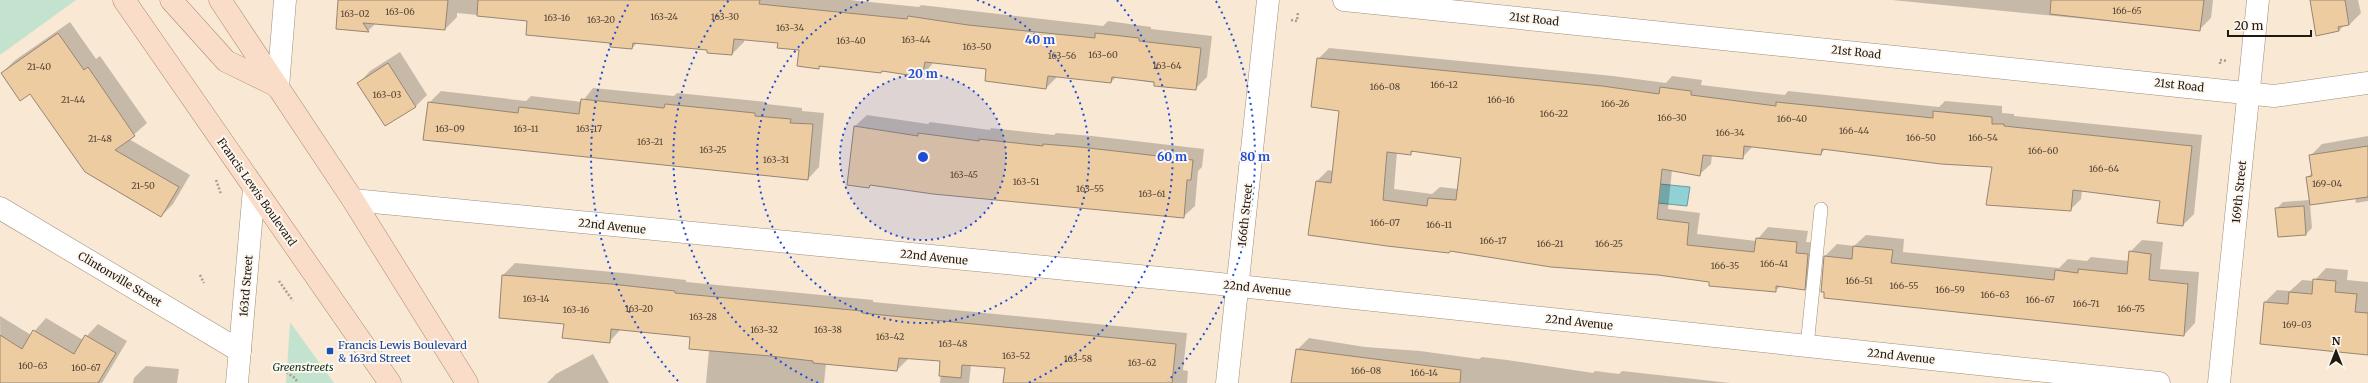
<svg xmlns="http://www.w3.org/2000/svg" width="2368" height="383" font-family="Merriweather,serif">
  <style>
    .green { fill: #c4e3cf }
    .water { fill: #8fd1d5; stroke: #6e9a9b }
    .shadow { fill: #0003; fill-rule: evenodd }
    .building { fill: #eecca1; stroke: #968673; fill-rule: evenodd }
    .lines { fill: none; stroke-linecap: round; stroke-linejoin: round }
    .lane-casing { stroke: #9e8e7b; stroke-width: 14 }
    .street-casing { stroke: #9e8e7b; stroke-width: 23 }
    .primary-casing { stroke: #aa8a71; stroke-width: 23 }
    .path { stroke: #a99d8d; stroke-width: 2.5; stroke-dasharray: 2 2; stroke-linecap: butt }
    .lane { stroke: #fff; stroke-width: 13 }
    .street { stroke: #fff; stroke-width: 22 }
    .primary { stroke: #f9ddc8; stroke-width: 22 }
    .ring { fill: none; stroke: #1d4ed8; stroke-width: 2; stroke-dasharray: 2 4 }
    .transit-dot { fill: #1a4fb4; stroke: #fef7ef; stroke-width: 1.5 }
    .labels { text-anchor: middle; stroke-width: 4; stroke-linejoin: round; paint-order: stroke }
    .number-label { font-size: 9px; fill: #544636 }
    .street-label { font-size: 11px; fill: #201a13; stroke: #fef7ef }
    .transit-label { font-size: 11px; fill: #164399; stroke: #fef7ef; text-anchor: start }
    .park-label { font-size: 11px; font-style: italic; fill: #0f3722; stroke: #fef7ef }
    .centre { fill: #1d4ed8; stroke: #fef7ef; stroke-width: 2 }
    .ring-label { font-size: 12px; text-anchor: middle; font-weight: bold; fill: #1d4ed8; stroke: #fef7ef; stroke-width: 4; stroke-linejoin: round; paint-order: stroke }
  </style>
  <rect width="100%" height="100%" fill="#f9e8d3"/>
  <g class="green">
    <polygon points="0,0 76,0 0,55"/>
    <polygon points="290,322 334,383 286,383"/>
  </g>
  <polygon class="water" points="1650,183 1690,187 1687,206 1648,202"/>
  <g class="shadow">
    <polygon points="339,0 850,0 919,7 921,5 1103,26 1108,21 1151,27 1151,29 1212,36 1207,77 1195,89 1116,77 1111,82 1058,76 1046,88 987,68 934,62 922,76 883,70 881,72 821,65 819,68 800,49 779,42 744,39 744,42 732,54 709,49 638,42 632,48 528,20 457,13 457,17 445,29 376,23 368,31"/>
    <polygon points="1892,0 2213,0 2211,18 2199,30"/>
    <polygon points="2311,0 2358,0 2361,13 2349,25 2344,25 2339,31"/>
    <polygon points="70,22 96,59 100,56 147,123 129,139 190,175 173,204 161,216 30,93 2,73 14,61"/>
    <path d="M1329,48L1613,76L1666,83L1672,76L1702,80L1701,85L1785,95L1788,91L1939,107L1945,101L2002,106V113L2014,114V116L2202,135L2194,214L2183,225L2161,200L2082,190L2081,199L2070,210L1993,166L1825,149L1821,154L1753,146L1742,158L1712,155L1711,164L1700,174L1672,170L1668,209L1700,213L1697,234L1756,241L1768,227L1808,231L1806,242L1819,243L1815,278L1804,289L1781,286L1775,291L1710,281L1309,234L1317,181L1328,170L1333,171L1340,110L1318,59ZM1414,150L1462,157L1458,189L1440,187L1432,194L1394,189L1397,152L1410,154Z"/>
    <polygon points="400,52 427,95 415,107 359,83 370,71"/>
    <polygon points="593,88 674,96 677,93 766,102 766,104 802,108 802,111 824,113 819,167 808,179 429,103 441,91 526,101 531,96 582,102"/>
    <polygon points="867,115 928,124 930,122 990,130 991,128 1054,135 1056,133 1092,136 1204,149 1202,167 1198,171 1195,206 1183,217 871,185 869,187 855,126"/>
    <polygon points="2368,136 2368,201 2356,203 2355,198 2310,204 2312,228 2306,234 2279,236 2276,209 2283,202 2310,200 2307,178 2313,172 2310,156 2322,144"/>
    <polygon points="1866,235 1904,239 1903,252 2059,268 2068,259 2087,261 2091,257 2129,261 2130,252 2142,240 2163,242 2160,269 2199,272 2195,323 2184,335 1825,256 1837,244 1854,246"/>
    <polygon points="515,263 623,273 686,280 686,282 873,300 873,302 1187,333 1183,370 1188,371 1187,383 1007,383 1006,367 971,365 969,383 940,383 942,360 909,358 897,370 826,364 824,383 706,383 709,350 691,336 621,329 609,342 565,323 500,317 503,275"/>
    <polygon points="2326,268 2348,270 2347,280 2368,282 2368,354 2265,302 2277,290 2290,291 2302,280 2314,281"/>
    <polygon points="0,316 31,335 46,318 83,340 98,324 127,341 102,383 1,383"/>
    <polygon points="1309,338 1365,347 1420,351 1479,359 1482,357 1507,360 1593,373 1595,371 1619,374 1622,371 1730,383 1292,383 1297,350"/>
    <polygon points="593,354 609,383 547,383 556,374"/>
    <polygon points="146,366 179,369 177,383 133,383 134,378"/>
  </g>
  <g class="building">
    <polygon points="338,0 448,0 445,30 363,23 369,32 336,29"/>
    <polygon points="478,0 760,0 759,4 907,19 908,16 968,25 1095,38 1095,33 1139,38 1139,41 1201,48 1196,90 1154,86 1154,82 1112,77 1111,83 1048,76 1046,89 985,81 986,69 925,62 922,77 882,71 881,73 819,66 819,69 797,66 799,50 777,48 778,43 734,39 732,55 707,53 707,50 633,43 632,49 610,47 610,43 526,35 527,21 477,16"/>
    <polygon points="2051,0 2204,0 2200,31 2050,14"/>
    <polygon points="2310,0 2345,0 2349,25 2338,27 2339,31 2316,36"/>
    <polygon points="58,33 84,70 88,67 135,136 115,150 179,187 161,217 85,172 30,94 20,101 1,73"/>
    <path d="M1317,58L1602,86L1659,94L1660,87L1691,91V95L1776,106V102L1933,118V111L1992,117V124H2004V126L2192,146L2183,226L2157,223L2160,201L2073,190L2071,211L1986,205L1992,167L1941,164L1822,149L1821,155L1744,146L1743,159L1703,155L1700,176L1662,169L1657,219L1689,223L1687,245L1754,252L1756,238L1797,242L1796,253L1808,254L1805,290L1776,286V292L1709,286V282L1658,275L1551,267L1450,251L1449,253L1387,246L1308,235L1316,181L1331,183L1339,111L1311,107ZM1411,151L1461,158L1456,200L1428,198L1427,206L1383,200L1387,152L1411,155Z"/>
    <polygon points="388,63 416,107 385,126 357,83"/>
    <polygon points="581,99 664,108 665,104 755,113 755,116 791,119 790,123 813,124 808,180 423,140 428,102 518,113 519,107 579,114"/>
    <polygon points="854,126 918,136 918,133 979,141 979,139 1043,146 1043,144 1080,147 1193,160 1191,180 1187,180 1184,218 933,194 870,185 869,188 847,185"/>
    <polygon points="2368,146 2368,197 2310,205 2306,177 2312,176 2309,155"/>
    <polygon points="2304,206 2306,235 2278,237 2275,208"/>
    <polygon points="1853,246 1893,250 1891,263 2054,280 2055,270 2078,273 2078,269 2127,274 2129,251 2151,254 2149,280 2188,284 2184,336 1824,298 1824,292 1821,292 1824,256 1852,259"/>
    <polygon points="502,275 611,284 675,291 675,293 862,311 862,313 1176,344 1172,383 1003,383 1005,368 962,365 961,378 939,376 940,361 899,358 897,371 813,363 813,361 770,356 689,349 690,337 611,329 610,343 562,338 564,324 499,318"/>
    <polygon points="2313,279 2336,281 2335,292 2357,294 2355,312 2368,313 2368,355 2260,344 2264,302 2288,304 2289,292 2312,294"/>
    <polygon points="33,330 74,354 85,335 116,353 98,383 0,383 0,335 22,349"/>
    <polygon points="1296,349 1461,370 1460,383 1291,383"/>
  </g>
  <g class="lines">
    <g class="lane-casing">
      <polyline id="lane" points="1807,346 1821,209"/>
    </g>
    <g class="street-casing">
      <g id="street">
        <polyline points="1344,0 2274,96 2368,83"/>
        <polyline points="278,87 285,0"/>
        <polyline points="353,200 1201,282 2159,383"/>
        <polyline points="0,208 240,351"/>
        <polyline points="237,383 254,189"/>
        <polyline points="1227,383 1268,0"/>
        <polyline points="2219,383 2258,0"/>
      </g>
    </g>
    <g class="primary-casing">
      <g id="primary">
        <polyline points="124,0 390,383"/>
        <polyline points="171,0 226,61 277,86"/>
        <polyline points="220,0 353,200 467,383"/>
      </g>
    </g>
    <g class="path">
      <polyline points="1291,20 1297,21 1298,12"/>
      <polyline points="2220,64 2220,60 2227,61"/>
      <polyline points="216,180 221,194"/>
      <polyline points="200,275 204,283"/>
      <polyline points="279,281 293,301"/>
      <polyline points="283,370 295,378 298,383"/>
    </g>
    <use href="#lane" class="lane"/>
    <use href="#street" class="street"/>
    <use href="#primary" class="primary"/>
  </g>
  <circle cx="923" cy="157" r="83" fill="#1d4ed8" fill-opacity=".12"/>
  <g class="ring">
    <circle cx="923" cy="157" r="83"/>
    <path d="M977 0A166 166 0 1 1 869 0"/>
    <path d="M818 383A249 249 0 0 1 729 0M1117 0A249 249 0 0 1 1028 383"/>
    <path d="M678 381A332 332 0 0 1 630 1M1216 1A332 332 0 0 1 1168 381"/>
  </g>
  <rect class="transit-dot" x="326" y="347" width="8" height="8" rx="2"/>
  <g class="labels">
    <g class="number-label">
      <text x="2127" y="14">166-65</text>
      <text x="400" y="15">163-06</text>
      <text x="355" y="17">163-02</text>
      <text x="664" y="20">163-24</text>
      <text x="725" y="20">163-30</text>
      <text x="557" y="21">163-16</text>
      <text x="601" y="23">163-20</text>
      <text x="790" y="31">163-34</text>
      <text x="916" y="43">163-44</text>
      <text x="851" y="44">163-40</text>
      <text x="977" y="50">163-50</text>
      <text x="1103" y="58">163-60</text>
      <text x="1062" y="59">163-56</text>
      <text x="1167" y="69">163-64</text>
      <text x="39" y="70">21-40</text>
      <text x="1444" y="88">166-12</text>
      <text x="1385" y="90">166-08</text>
      <text x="387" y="98">163-03</text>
      <text x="73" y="103">21-44</text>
      <text x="1501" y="103">166-16</text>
      <text x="1615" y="107">166-26</text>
      <text x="1554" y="117">166-22</text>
      <text x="1672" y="121">166-30</text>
      <text x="1792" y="122">166-40</text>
      <text x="450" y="132">163-09</text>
      <text x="526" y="132">163-11</text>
      <text x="589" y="132">163-17</text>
      <text x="1854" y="134">166-44</text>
      <text x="1730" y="136">166-34</text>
      <text x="1921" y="141">166-50</text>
      <text x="1983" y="141">166-54</text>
      <text x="100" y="142">21-48</text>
      <text x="650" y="145">163-21</text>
      <text x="713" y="153">163-25</text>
      <text x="2043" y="154">166-60</text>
      <text x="776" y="163">163-31</text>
      <text x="2104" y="172">166-64</text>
      <text x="964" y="178">163-45</text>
      <text x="1026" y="185">163-51</text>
      <text x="2327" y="187">169-04</text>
      <text x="143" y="189">21-50</text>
      <text x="1090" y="192">163-55</text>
      <text x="1152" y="197">163-61</text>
      <text x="1385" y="226">166-07</text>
      <text x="1439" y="228">166-11</text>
      <text x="1493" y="244">166-17</text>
      <text x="1550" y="247">166-21</text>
      <text x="1609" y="247">166-25</text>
      <text x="1774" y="267">166-41</text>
      <text x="1725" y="269">166-35</text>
      <text x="1859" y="284">166-51</text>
      <text x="1904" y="289">166-55</text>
      <text x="1950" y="293">166-59</text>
      <text x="1995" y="298">166-63</text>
      <text x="536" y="302">163-14</text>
      <text x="2040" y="303">166-67</text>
      <text x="2086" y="307">166-71</text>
      <text x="639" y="312">163-20</text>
      <text x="2131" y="312">166-75</text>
      <text x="576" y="313">163-16</text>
      <text x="703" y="320">163-28</text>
      <text x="2297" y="328">169-03</text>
      <text x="764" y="333">163-32</text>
      <text x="828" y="333">163-38</text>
      <text x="890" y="340">163-42</text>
      <text x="953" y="347">163-48</text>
      <text x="1016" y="359">163-52</text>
      <text x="1078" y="362">163-58</text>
      <text x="1142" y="366">163-62</text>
      <text x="33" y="369">160-63</text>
      <text x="86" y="371">160-67</text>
      <text x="1366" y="374">166-08</text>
      <text x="1424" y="376">166-14</text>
    </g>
    <g class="street-label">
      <text transform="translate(1534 19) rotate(6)" y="4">21st Road</text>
      <text transform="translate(1856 52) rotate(6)" y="4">21st Road</text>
      <text transform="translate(2179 85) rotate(6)" y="4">21st Road</text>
      <text transform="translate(257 192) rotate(55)" y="4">Francis Lewis Boulevard</text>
      <text transform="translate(2239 192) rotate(-84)" y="4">169th Street</text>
      <text transform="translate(1245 215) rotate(-84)" y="4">166th Street</text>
      <text transform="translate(612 226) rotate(6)" y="4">22nd Avenue</text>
      <text transform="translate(934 257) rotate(6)" y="4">22nd Avenue</text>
      <text transform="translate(120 279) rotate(31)" y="4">Clintonville Street</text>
      <text transform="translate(246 286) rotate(-85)" y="4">163rd Street</text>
      <text transform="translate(1257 288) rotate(6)" y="4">22nd Avenue</text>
      <text transform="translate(1579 322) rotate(6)" y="4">22nd Avenue</text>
      <text transform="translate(1901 356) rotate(6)" y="4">22nd Avenue</text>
    </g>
    <g class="transit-label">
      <text x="338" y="349">Francis Lewis Boulevard<tspan x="338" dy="13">&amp; 163rd Street</tspan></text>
    </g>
    <g class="park-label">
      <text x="303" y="371">Greenstreets</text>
    </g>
  </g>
  <circle cx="923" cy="157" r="6" class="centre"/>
  <g class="ring-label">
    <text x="1040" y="44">40 m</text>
    <text x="923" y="78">20 m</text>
    <text x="1172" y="161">60 m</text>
    <text x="1255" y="161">80 m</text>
  </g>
  <g transform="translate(2336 351)" stroke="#fef7ef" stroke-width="3" paint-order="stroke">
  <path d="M0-3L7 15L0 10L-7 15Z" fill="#201a13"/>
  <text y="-6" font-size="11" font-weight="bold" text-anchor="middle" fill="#201a13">N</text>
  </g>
  <path d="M2228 30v6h83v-6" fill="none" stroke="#201a13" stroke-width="2"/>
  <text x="2234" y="30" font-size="12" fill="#201a13" stroke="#fef7ef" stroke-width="3" paint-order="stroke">20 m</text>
</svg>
